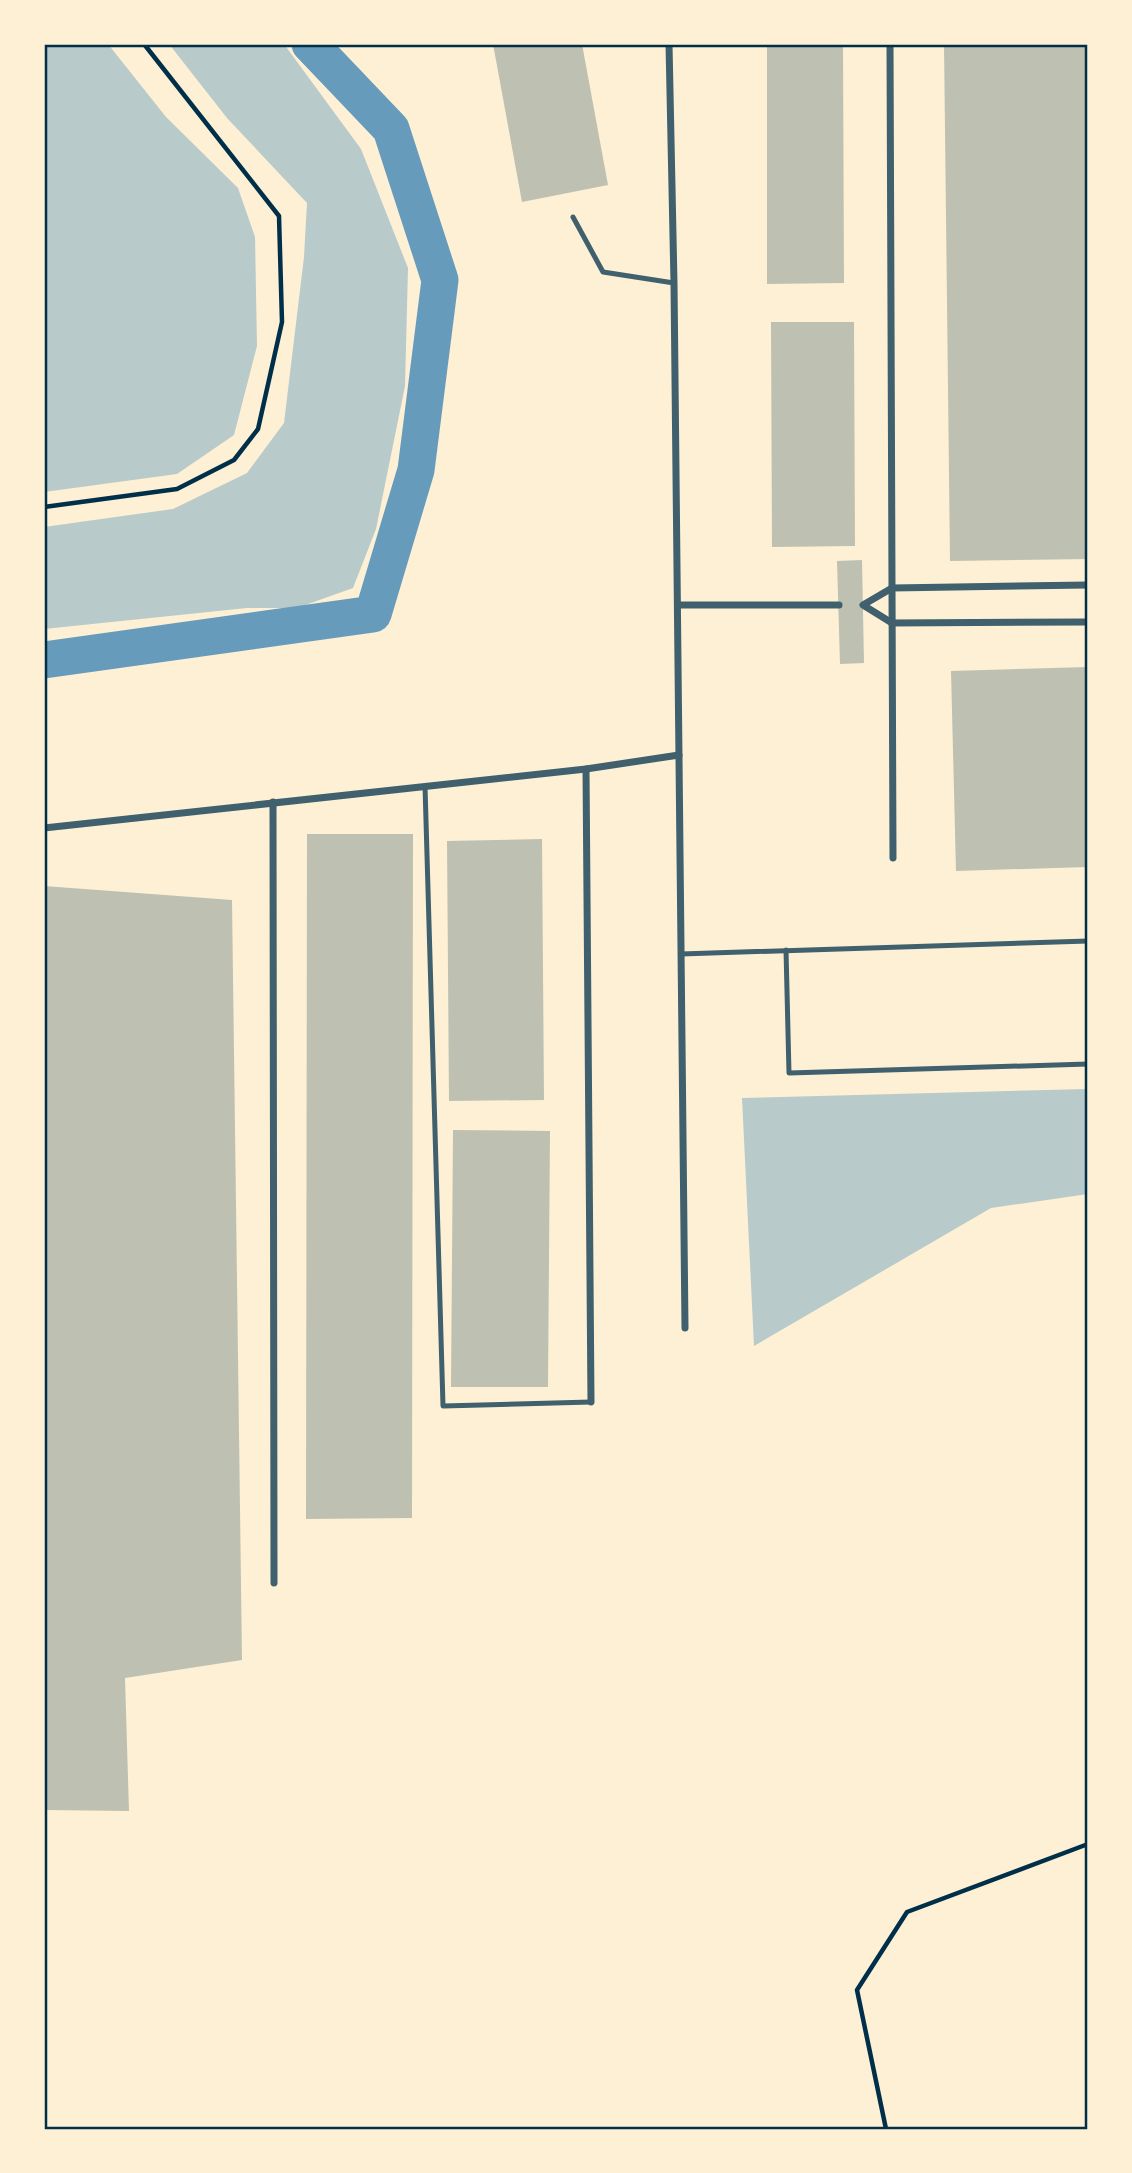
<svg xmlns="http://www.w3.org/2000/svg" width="1132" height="2173" font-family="'Sofia Sans Condensed',sans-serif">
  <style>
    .green { fill: #b9caca }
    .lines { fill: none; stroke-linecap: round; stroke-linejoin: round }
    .canal { stroke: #669bbc; stroke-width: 37 }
    .building { fill: #bec0b2 }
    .path { stroke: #003049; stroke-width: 4.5 }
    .service { stroke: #3f606c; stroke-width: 5 }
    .minor { stroke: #3f606c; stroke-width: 7 }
    .neatline { fill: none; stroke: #003049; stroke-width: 2.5 }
  </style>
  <rect width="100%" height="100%" fill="#fdf0d5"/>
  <g class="green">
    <polygon points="44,44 108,44 166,117 238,188 255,237 257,346 234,435 177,474 44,492"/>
    <polygon points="169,44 284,44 361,149 408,268 405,386 376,529 353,588 297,608 247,608 44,629 44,527 173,509 247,473 284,423 304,257 307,203 227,118"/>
    <polygon points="1088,1089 1088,1194 991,1208 754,1346 742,1098"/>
  </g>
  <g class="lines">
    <polyline class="canal" points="44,660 373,614 416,470 440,280 391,129 310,44"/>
  </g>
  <g class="building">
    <polygon points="493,44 582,44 608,185 522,202"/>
    <polygon points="767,44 843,44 844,283 767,284"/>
    <polygon points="944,44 1088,44 1088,559 950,561"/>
    <polygon points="771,322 854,322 855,546 772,547"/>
    <polygon points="862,560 864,663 840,664 837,561"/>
    <polygon points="1088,667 1088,867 956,871 951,671"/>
    <polygon points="307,834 413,834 412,1518 306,1519"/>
    <polygon points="542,839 544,1100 449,1101 447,841"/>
    <polygon points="44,886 232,900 242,1660 125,1678 129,1811 44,1810"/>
    <polygon points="453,1130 550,1131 548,1387 451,1387"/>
  </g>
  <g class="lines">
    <g class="path">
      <polyline points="44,507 177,489 234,460 258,429 282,322 279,216 144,44"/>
      <polyline points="886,2129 857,1990 907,1912 1088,1844"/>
    </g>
    <g class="service">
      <polyline points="573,217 603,272 674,283"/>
      <polyline points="425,786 443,1406 591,1402"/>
      <polyline points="786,950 789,1073 1088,1064"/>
      <polyline points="681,954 1088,941"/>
    </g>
    <g class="minor">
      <polyline points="669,44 674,283 685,1328"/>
      <polyline points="890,44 893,858"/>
      <polyline points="1088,585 892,588 863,605 892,623 1088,622"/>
      <polyline points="678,605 839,605"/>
      <polyline points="586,769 591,1402"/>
      <polyline points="273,802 274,1583"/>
      <polyline points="44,828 586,769 679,755"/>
    </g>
  </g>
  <rect width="1132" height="2173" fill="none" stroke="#fdf0d5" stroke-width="91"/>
  <rect x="46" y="46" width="1040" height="2082" class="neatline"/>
</svg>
